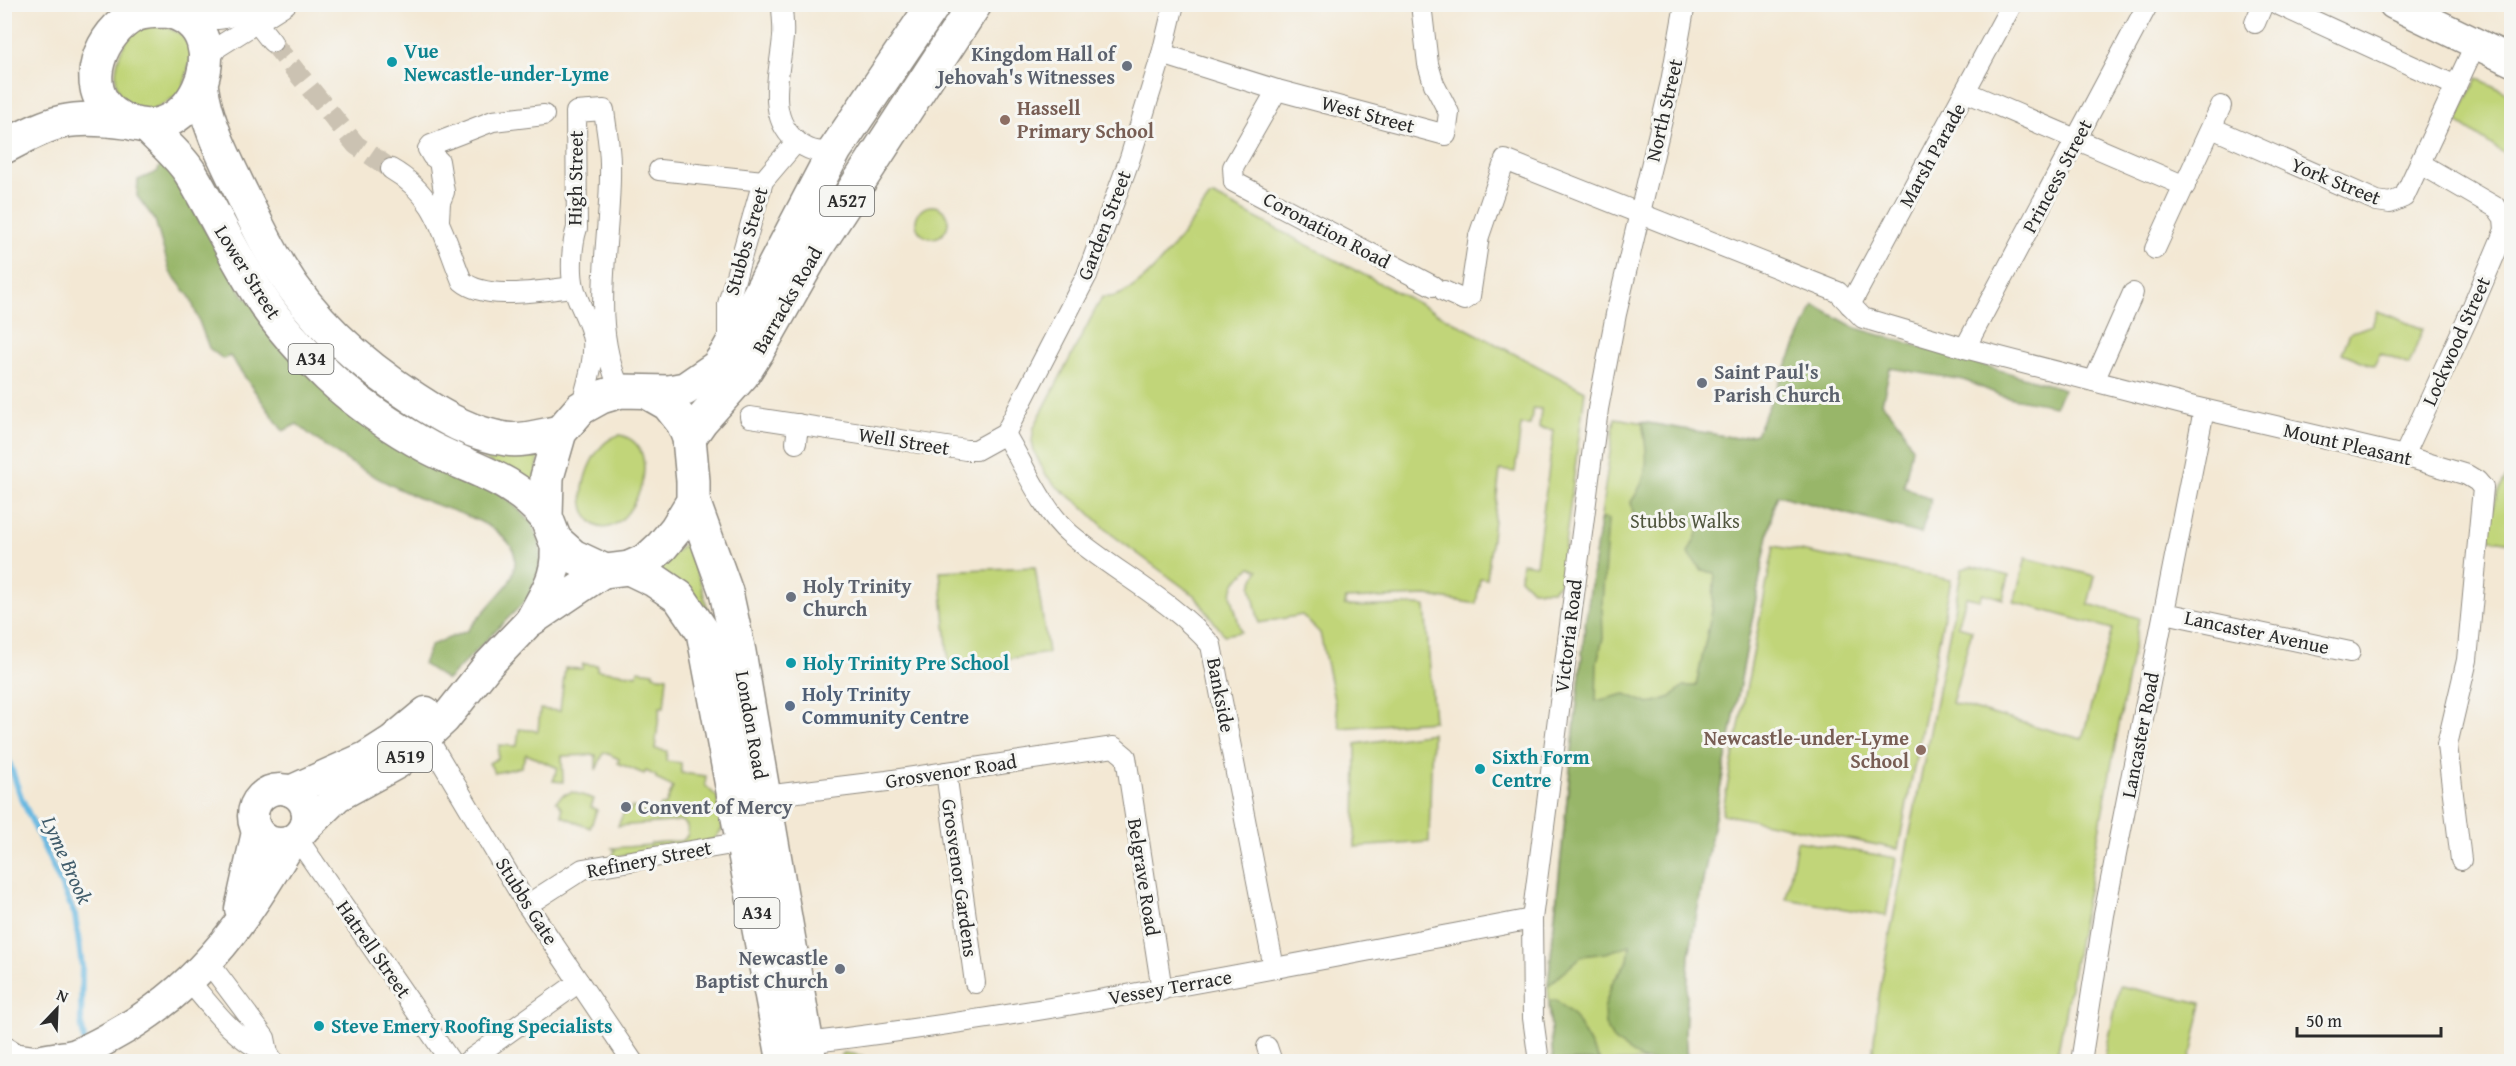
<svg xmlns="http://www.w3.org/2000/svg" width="2516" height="1066" font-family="'Gentium Book Plus',serif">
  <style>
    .green { fill: #c1d579; stroke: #768052; stroke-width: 1.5 }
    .forest { fill: #98b669; stroke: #62704a; stroke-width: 1.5 }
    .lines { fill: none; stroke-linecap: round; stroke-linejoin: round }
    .stream { stroke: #66b8e1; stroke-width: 6 }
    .street-tunnel { stroke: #cbc2b2; stroke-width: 20; stroke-dasharray: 20 10; stroke-linecap: butt }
    .street-casing { stroke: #8f8a80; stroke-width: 22 }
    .secondary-casing { stroke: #8f8a80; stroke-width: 30 }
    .primary-casing { stroke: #8f8a80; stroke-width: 33 }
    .highway-casing { stroke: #8f8a80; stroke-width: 36 }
    .street { stroke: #fff; stroke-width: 20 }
    .secondary { stroke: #fff; stroke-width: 27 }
    .primary { stroke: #fff; stroke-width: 30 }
    .highway { stroke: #fff; stroke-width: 33 }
    .culture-dot { fill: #0f9aa8; stroke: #f6f6f2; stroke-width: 2 }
    .worship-dot { fill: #6b7280; stroke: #f6f6f2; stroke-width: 2 }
    .education-dot { fill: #8d6e63; stroke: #f6f6f2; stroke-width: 2 }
    .service-dot { fill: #5c6f8a; stroke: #f6f6f2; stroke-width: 2 }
    .labels { text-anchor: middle; stroke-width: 6; stroke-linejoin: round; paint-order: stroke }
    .shield { fill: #f6f6f2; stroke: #686867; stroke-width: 1.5 }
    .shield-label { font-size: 18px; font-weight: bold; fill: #2b2b2b }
    .culture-label { font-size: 20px; font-weight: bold; fill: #0d838f; stroke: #f6f6f2; text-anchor: start }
    .worship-label { font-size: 20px; font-weight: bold; fill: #5b616d; stroke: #f6f6f2; text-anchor: start }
    .education-label { font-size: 20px; font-weight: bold; fill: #785e54; stroke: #f6f6f2; text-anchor: start }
    .street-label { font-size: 20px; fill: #2b2b2b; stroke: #f6f6f2 }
    .park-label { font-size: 20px; fill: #50563e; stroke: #f6f6f2 }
    .service-label { font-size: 20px; font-weight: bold; fill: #4e5e75; stroke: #f6f6f2; text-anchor: start }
    .water-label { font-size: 21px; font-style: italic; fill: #405c6b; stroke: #f6f6f2 }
  </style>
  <rect width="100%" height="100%" fill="#f6f6f2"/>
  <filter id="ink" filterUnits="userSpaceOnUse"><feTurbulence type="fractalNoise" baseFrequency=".0167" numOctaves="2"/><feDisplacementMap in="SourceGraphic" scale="12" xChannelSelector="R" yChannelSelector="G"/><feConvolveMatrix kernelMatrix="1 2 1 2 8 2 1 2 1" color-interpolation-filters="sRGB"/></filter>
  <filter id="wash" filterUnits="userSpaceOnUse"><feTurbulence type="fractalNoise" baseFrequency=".008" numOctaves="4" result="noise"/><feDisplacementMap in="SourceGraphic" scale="24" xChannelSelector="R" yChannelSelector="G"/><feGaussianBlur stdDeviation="1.35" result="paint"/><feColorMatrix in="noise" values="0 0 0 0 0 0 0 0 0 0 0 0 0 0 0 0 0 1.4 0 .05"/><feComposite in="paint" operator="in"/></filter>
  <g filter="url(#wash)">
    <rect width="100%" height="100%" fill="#f3e8d4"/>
    <g class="green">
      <path d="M162,25L181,34L193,51L182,93L150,112C140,108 127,106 121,97C109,78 119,40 139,29C145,26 155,26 162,25Z"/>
      <polygon points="2477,78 2511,95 2511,158 2456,121"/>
      <path d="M1214,196L1585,391L1560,583L1553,590H1532L1520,578L1522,563L1536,565L1554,430L1539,428L1541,409L1533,408L1530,425H1521L1515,472L1500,470L1487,579L1480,578L1476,604L1427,596L1346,599L1344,605C1371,610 1398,602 1425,606L1434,721L1340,728L1320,633L1302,615L1259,623L1251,586L1258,570L1251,567L1236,581L1231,594L1241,632L1224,635L1195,596L1111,534L1081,505L1056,486L1045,474L1034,451L1032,441L1034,427L1102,297C1141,302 1188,225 1210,197Z"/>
      <circle cx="932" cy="222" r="16"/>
      <polygon points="2378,311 2423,329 2409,365 2380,353 2374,366 2342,353 2350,333 2372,325"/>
      <polygon points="1615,418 1767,443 1793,455 1773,508 1689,955 1685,1033 1687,1061 1553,1062 1548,986 1554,922 1585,626"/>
      <path d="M620,435C678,449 616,564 587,516C573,493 593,440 620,435Z"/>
      <polygon points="472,445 541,450 533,487 470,451"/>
      <path d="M2511,469V542L2487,538C2491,512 2496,491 2511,469Z"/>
      <polygon points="685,543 700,581 708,610 702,608 657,570"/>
      <polygon points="1774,546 1951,580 1898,849 1722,814"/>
      <polygon points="2026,558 2095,576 2088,604 2139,618 2056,1061 1872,1061 1878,1001 1890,934 1962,569 1972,566 2009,576 2003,599 1983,593 1980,600 1966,597 1958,626 1972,630 1952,703 2082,739 2112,629 2014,602"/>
      <polygon points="1035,567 1048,653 949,667 940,571"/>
      <polygon points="583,664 597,665 597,670 637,675 638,670 653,672 653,675 667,677 664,707 660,707 655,749 667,751 666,761 681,763 681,773 706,776 705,785 718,798 722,829 714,840 612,857 615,850 612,848 650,845 651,843 680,841 684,840 688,834 687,826 683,821 618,826 625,809 630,811 632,807 656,817 661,805 665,806 673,787 656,779 656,776 646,771 644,774 618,763 619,759 604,752 596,770 596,755 562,756 563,782 553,781 558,768 526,754 521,767 495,773 489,763 498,758 499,745 517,746 519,729 538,731 540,709 560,711 565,668 582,669"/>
      <polygon points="1432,733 1429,842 1355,847 1356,744"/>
      <polygon points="572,792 594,799 591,807 597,810 590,828 562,816 562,808 556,801 563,795"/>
      <polygon points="1797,841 1896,858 1886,916 1786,899"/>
      <polygon points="2120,986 2202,1003 2190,1061 2104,1061"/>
      <polygon points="844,1053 863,1056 865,1061 837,1061"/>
    </g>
    <g class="forest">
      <path d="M164,159L244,296L513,504L532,523L539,539L541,554L538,573L528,598L447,680L423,664L431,645L467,631L508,584C516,570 519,555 508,542C489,518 442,509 414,496C372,477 332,454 297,424L283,431L230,356L223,359L209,348L190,297L170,272L155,220L137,196L138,180L157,172Z"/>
      <path d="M1814,305L1856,328L2064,389L2055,406L2002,396L1964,380L1890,368L1882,403L1901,425L1912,448L1904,486L1931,500L1921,534L1778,495L1773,508L1689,955L1685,1033L1687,1061H1644L1614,1041L1605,1025L1604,1009L1612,983L1628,960L1630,945L1606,953L1582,956L1548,986L1585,626L1600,521L1604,518L1608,520L1602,604L1603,638L1597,662L1596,701L1625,694L1649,704L1671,697L1683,686H1696L1712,611L1715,573L1702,571L1688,553L1700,528L1678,519L1656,526L1634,518L1631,502C1651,474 1648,454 1642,422L1736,438L1756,434Z"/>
      <polygon points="1556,1000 1574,1016 1600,1061 1553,1061 1549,1001"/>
    </g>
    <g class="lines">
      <polyline class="stream" points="4,747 21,797 75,915 82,966 81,1021 84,1040"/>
    </g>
  </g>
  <g filter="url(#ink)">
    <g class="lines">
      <polyline class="street-tunnel" points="272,42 356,145 391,169"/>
      <g class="street-casing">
        <g id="street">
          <path d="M782,4C782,15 784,26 783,37C780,74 764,119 800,144C812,152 821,153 835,150"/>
          <polyline points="2277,4 2456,86"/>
          <path d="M184,15C215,22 229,21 256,4"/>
          <polyline points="257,23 272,42"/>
          <polyline points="2255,23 2263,4"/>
          <polyline points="1162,54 1277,90 1446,135 1449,113 1434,84 1428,64 1421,4"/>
          <polyline points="206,62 218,47 286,4"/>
          <polyline points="1277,90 1233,167 1234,182 1433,286"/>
          <polyline points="1966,92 2185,186"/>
          <polyline points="2212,128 2377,201 2390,203 2404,197 2476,43"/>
          <path d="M391,169C438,196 443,236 462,281C487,302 542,290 574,287"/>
          <polyline points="659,170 763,181"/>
          <polyline points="439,220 440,202 444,192 439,161 432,156 428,149 431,145 493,121 544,115"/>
          <polyline points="2155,249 2221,106"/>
          <polyline points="1444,291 1464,300 1470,296 1479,236 1505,160 1838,292 1863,318 1965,348 2194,407 2404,456 2467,475 2477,481 2483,488 2467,660 2447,745 2461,860"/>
          <polyline points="1850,305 2012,4"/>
          <polyline points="728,343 728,304 763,181 797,141"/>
          <polyline points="1965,348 2148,4"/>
          <polyline points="2094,381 2133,293"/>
          <path d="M581,408C586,387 595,362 593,340C590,320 578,305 574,287C570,271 572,243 577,228L576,112L604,110C606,128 610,146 610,164C612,241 587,319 621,391"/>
          <polyline points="750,417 966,450 976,450 1005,434 1087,275 1130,158 1162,54 1174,4"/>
          <path d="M1005,434C1024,465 1043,511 1070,534C1116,573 1172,600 1211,645L1274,968"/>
          <polyline points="796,443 798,424"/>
          <polyline points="2404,456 2470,313 2505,230 2504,218 2497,208 2421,164"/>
          <polyline points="2165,613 2350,652"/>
          <polyline points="427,737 527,905 633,1062"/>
          <polyline points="946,772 975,983"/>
          <polyline points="765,796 887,781 1114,747 1126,757 1162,990"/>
          <polyline points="297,838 451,1062"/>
          <polyline points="527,905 583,869 744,842"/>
          <polyline points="209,963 265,1038 268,1053 274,1062"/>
          <path d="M190,982C213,1009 234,1039 268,1053"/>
          <path d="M806,1043C1050,1014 1291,965 1532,919"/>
          <polyline points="1267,1047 1272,1062"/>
          <polyline points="467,1062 579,982"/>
          <polyline points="1539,1062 1533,1018 1532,919 1598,409 1616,314 1671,82 1685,4"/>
          <polyline points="2081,1062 2104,915 2204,410"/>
        </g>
      </g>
      <g class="secondary-casing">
        <polyline id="secondary" points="4,1050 15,1057 37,1060"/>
      </g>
      <g class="primary-casing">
        <g id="primary">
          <polyline points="2394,4 2512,61"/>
          <path d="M530,621C546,590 559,576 555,540"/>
          <circle cx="280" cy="816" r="27"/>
          <polyline points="290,791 366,757 391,741 426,712"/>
          <polyline points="305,828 338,796 398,763 445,719 488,665 528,623 605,571"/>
          <polyline points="240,909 257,832"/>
          <path d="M36,1062C48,1057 63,1058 76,1054C94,1047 111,1037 128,1027C208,978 244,920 292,841"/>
        </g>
      </g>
      <g class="highway-casing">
        <g id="highway">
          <path d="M167,11C248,29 187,166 114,114C78,87 101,32 135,15C144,11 156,11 167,11Z"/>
          <path d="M201,84C206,123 225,159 242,194C254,219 266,244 280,267C313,322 361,364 415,399C444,418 472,434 506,439C523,442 543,435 560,432"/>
          <path d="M148,127C162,142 180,156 191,174C216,216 236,260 263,301C281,329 305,354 329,377C358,404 395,429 430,448C474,471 510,476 546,517"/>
          <path d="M4,147C55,120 69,115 126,122"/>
          <polyline points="647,392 668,404 683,423 689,438 693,481 693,501 676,529 662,546 647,560 629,568 605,571 573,556 555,540 546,517 547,477 560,432 581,408 601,397 621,391 669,392 685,389 717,367 727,353 753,306 835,150 934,4"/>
          <polyline points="689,438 701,421 743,374 757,352 816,248 975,4"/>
          <polyline points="693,501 726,592 739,652 810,1062"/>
          <polyline points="629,568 654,580 679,597 703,632 784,1062"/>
        </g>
      </g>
      <use href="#street" class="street"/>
      <use href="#secondary" class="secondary"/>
      <use href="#primary" class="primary"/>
      <use href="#highway" class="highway"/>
    </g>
  </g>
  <g class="culture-dot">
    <circle cx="392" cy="62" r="6"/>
    <circle cx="791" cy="663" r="6"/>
    <circle cx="1480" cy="769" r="6"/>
    <circle cx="319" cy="1026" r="6"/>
  </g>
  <g class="worship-dot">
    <circle cx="1127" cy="66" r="6"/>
    <circle cx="1702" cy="383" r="6"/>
    <circle cx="791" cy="597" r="6"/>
    <circle cx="626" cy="807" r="6"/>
    <circle cx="840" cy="969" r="6"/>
  </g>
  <g class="education-dot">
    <circle cx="1005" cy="120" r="6"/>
    <circle cx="1921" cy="750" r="6"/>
  </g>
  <circle class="service-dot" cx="790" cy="706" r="6"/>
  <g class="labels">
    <g class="shield">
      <rect x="820" y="186" width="54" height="30" rx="4.5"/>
      <rect x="288.5" y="344" width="45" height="30" rx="4.5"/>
      <rect x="378" y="742" width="54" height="30" rx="4.5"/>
      <rect x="734.5" y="898" width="45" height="30" rx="4.5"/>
    </g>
    <g class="shield-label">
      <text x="847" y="207">A527</text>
      <text x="311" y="365">A34</text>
      <text x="405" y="763">A519</text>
      <text x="757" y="919">A34</text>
    </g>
    <g class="culture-label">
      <text x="404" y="58">Vue<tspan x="404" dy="23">Newcastle-under-Lyme</tspan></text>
      <text x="803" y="670">Holy Trinity Pre School</text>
      <text x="1492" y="764">Sixth Form<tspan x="1492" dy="23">Centre</tspan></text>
      <text x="331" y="1033">Steve Emery Roofing Specialists</text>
    </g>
    <g class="worship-label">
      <text x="1115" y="61" text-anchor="end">Kingdom Hall of<tspan x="1115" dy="23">Jehovah's Witnesses</tspan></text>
      <text x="1714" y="379">Saint Paul's<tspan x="1714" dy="23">Parish Church</tspan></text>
      <text x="803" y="593">Holy Trinity<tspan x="803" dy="23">Church</tspan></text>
      <text x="638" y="814">Convent of Mercy</text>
      <text x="828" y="965" text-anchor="end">Newcastle<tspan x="828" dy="23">Baptist Church</tspan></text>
    </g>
    <g class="education-label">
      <text x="1017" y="115">Hassell<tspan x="1017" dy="23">Primary School</tspan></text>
      <text x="1909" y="745" text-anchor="end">Newcastle-under-Lyme<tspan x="1909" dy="23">School</tspan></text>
    </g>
    <g class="street-label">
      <text transform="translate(1664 110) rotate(-77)" y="7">North Street</text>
      <text transform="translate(1368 114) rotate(15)" y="7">West Street</text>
      <text transform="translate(1932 155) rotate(-61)" y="7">Marsh Parade</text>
      <text transform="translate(2057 176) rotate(-62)" y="7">Princess Street</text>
      <text transform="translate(575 178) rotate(-89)" y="7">High Street</text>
      <text transform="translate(2336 181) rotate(22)" y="7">York Street</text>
      <text transform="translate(1104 225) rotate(-69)" y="7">Garden Street</text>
      <text transform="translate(1327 230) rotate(28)" y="7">Coronation Road</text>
      <text transform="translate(746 241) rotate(-74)" y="7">Stubbs Street</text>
      <text transform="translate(248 272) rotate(58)" y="7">Lower Street</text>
      <text transform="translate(787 300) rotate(-60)" y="7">Barracks Road</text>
      <text transform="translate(2456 341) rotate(-66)" y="7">Lockwood Street</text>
      <text transform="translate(904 441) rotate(9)" y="7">Well Street</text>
      <text transform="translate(2348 444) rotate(13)" y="7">Mount Pleasant</text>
      <text transform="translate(2257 632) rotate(12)" y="7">Lancaster Avenue</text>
      <text transform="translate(1568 636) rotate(-83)" y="7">Victoria Road</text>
      <text transform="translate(1221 695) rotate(79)" y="7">Bankside</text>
      <text transform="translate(752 725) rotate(80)" y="7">London Road</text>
      <text transform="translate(2140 735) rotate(-79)" y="7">Lancaster Road</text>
      <text transform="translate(951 771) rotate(-9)" y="7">Grosvenor Road</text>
      <text transform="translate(649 859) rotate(-11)" y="7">Refinery Street</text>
      <text transform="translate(1144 877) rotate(81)" y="7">Belgrave Road</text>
      <text transform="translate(960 878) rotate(82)" y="7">Grosvenor Gardens</text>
      <text transform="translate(527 901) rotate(58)" y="7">Stubbs Gate</text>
      <text transform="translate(374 949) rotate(55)" y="7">Hatrell Street</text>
      <text transform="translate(1170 987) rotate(-10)" y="7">Vessey Terrace</text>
    </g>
    <g class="park-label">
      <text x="1685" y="528">Stubbs Walks</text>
    </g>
    <g class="service-label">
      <text x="802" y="701">Holy Trinity<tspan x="802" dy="23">Community Centre</tspan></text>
    </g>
    <g class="water-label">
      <text transform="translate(67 860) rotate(66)" y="7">Lyme Brook</text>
    </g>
  </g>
  <rect width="2516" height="1066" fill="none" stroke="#f6f6f2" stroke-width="24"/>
  <g transform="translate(57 1009) rotate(23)" stroke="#f6f6f2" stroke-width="4.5" paint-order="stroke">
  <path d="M0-4.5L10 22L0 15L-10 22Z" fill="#2b2b2b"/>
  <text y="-9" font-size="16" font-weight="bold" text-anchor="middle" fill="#2b2b2b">N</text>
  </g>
  <path d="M2297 1027v9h144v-9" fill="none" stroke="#2b2b2b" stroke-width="3"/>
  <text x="2306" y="1027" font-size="18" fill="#2b2b2b" stroke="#f6f6f2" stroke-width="4.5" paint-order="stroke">50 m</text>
</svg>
